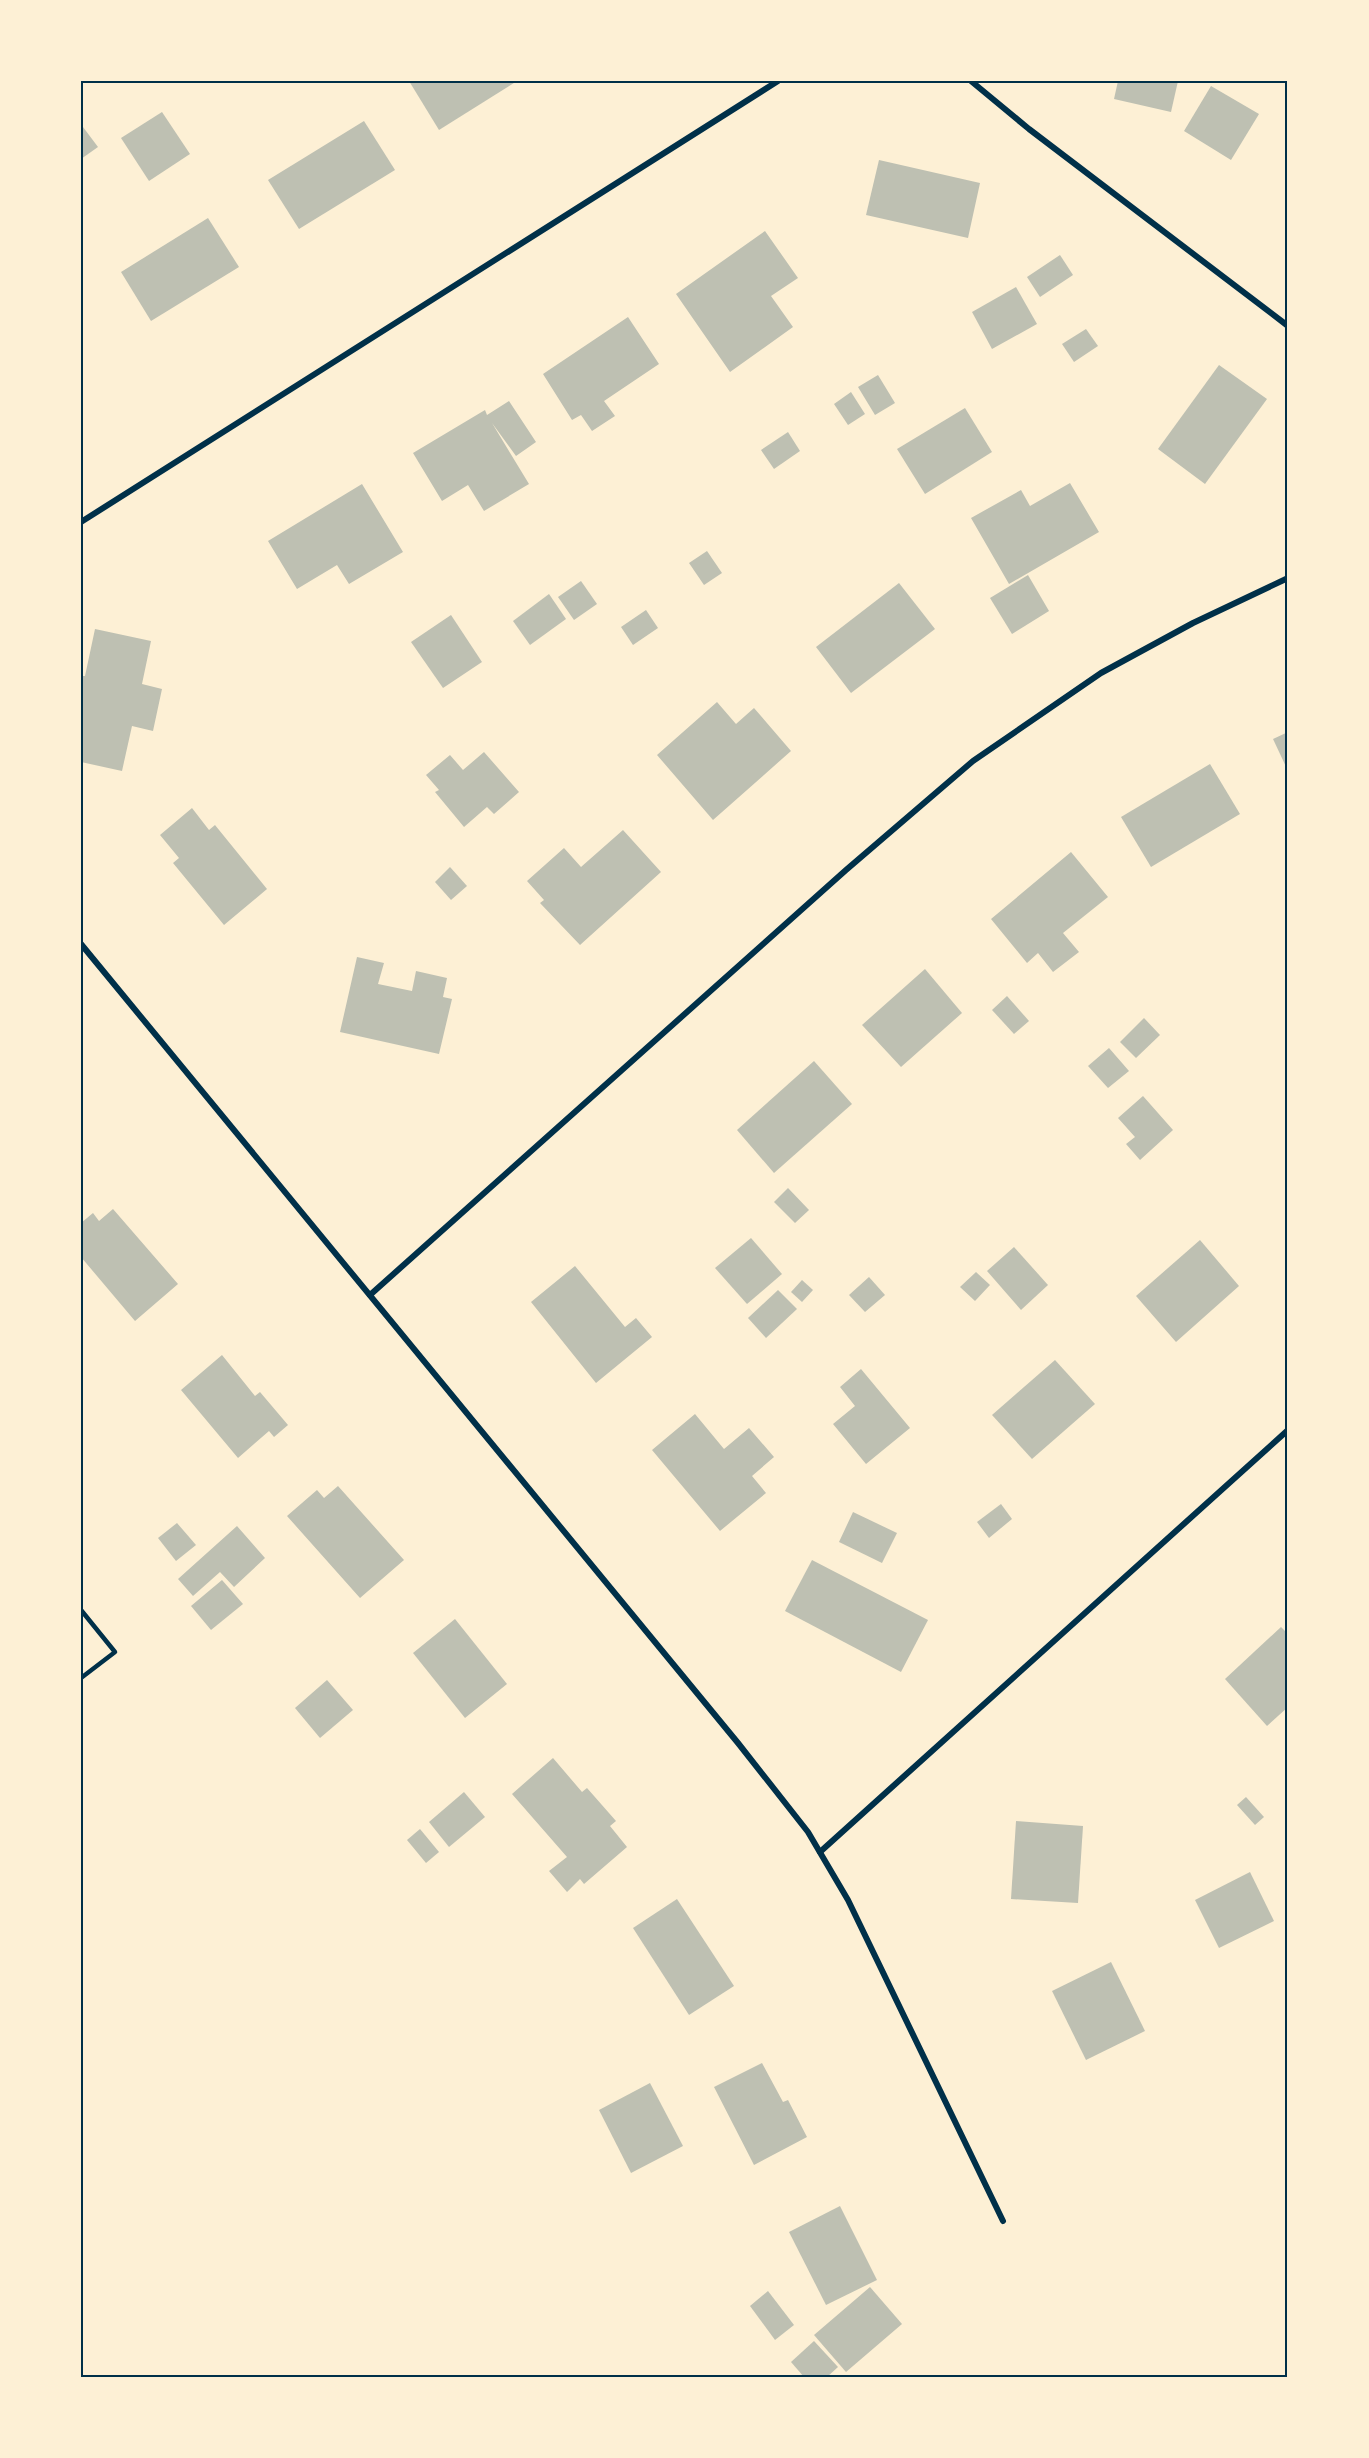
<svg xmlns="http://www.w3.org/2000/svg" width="1369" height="2458" font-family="'Public Sans',sans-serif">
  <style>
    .building { fill: #bec0b2 }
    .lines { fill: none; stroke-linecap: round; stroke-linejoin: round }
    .service { stroke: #003049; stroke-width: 4.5 }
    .minor { stroke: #003049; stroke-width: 6 }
    .neatline { fill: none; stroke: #003049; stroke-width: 2 }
  </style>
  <rect width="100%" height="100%" fill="#fdf0d5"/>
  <g class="building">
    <polygon points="409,81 517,81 439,130"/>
    <polygon points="1118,81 1178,81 1171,112 1114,99"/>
    <polygon points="1211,86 1259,114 1231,160 1184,131"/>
    <polygon points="162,112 190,154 149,181 121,138"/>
    <polygon points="364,121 395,170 299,229 268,180"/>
    <polygon points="83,127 98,147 81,159 81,128"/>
    <polygon points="879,160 980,183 968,238 866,215"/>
    <polygon points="208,218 239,267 151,321 121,272"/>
    <polygon points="765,231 798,278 771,296 793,327 730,372 676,294"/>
    <polygon points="1060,255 1073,275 1040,297 1027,277"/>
    <polygon points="1016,287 1037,324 992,349 972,312"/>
    <polygon points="628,317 659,364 604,401 615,416 592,431 581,415 572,420 543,374"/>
    <polygon points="1086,329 1098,346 1074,362 1062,344"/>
    <polygon points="1219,365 1267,399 1205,484 1158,449"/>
    <polygon points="878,375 895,403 875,415 858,387"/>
    <polygon points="851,392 865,414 848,425 834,404"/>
    <polygon points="509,401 536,442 516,456 492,423 529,484 484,511 468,485 442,501 413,453 485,410 487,415"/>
    <polygon points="965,408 992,452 925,494 897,449"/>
    <polygon points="788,432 800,451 774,469 761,450"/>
    <polygon points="1070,483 1099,532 1009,584 971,518 1021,490 1030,506"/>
    <polygon points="362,484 403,552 349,584 337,565 297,589 268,541"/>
    <polygon points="707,551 722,573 704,585 689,563"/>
    <polygon points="1028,575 1049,611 1012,634 990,598"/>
    <polygon points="581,581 597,604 574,620 558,597"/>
    <polygon points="899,583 935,629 851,693 816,647"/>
    <polygon points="549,594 566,619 530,645 513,621"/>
    <polygon points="646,610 658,628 633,645 621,627"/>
    <polygon points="451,615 482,662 443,688 411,642"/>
    <polygon points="95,629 151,641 142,684 162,689 153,731 132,726 122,771 81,762 81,676 85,676"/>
    <polygon points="717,702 736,724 754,708 791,751 713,820 657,755"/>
    <polygon points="1288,732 1288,771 1273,739"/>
    <polygon points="484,752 519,792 494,814 487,807 464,827 435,792 439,790 426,775 450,755 463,770"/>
    <polygon points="1210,764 1240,814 1151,867 1121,817"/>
    <polygon points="192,808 209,830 215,825 267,889 224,925 173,863 179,858 160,835"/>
    <polygon points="623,830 661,872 580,945 540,903 544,900 527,881 564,848 581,867"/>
    <polygon points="1071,852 1108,897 1063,933 1079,952 1053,972 1038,953 1027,963 991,919"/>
    <polygon points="450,867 467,886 451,900 435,882"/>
    <polygon points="357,957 384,963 378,984 412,991 416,971 447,978 443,997 452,999 439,1054 340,1032"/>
    <polygon points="925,969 962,1013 901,1067 862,1025"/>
    <polygon points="1007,996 1029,1021 1014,1034 992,1010"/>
    <polygon points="1144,1018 1160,1035 1136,1058 1120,1042"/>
    <polygon points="1109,1048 1129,1071 1108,1088 1088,1066"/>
    <polygon points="814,1061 852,1104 774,1173 737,1130"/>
    <polygon points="1143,1096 1173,1130 1140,1160 1126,1144 1135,1137 1118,1118"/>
    <polygon points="788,1188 809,1210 795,1223 774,1202"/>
    <polygon points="113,1209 178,1284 135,1321 81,1257 81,1223 93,1213 99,1221"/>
    <polygon points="751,1238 782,1274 747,1304 715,1268"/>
    <polygon points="1200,1240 1239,1286 1176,1342 1136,1296"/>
    <polygon points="1014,1247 1048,1285 1021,1310 987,1271"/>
    <polygon points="575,1266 625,1327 636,1318 652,1337 596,1383 531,1302"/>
    <polygon points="976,1272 990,1285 975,1301 960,1287"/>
    <polygon points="869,1277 885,1295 865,1312 849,1295"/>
    <polygon points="802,1280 813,1290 802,1302 791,1292"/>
    <polygon points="778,1290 797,1309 766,1338 748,1318"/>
    <polygon points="222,1355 255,1396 260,1392 288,1425 274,1437 269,1431 238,1458 181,1390"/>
    <polygon points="1055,1360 1095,1404 1032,1459 992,1415"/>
    <polygon points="861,1369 910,1428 866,1464 833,1424 855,1406 840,1387"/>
    <polygon points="695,1414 724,1449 749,1428 774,1457 752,1476 766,1493 720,1531 652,1450"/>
    <polygon points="338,1486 404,1560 360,1598 287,1516 317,1490 324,1498"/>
    <polygon points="1001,1504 1012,1519 989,1538 977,1522"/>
    <polygon points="853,1512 897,1533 882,1563 839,1542"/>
    <polygon points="177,1523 196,1545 176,1561 158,1538"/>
    <polygon points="237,1526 265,1558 234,1587 220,1572 193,1596 178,1579"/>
    <polygon points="812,1560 928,1620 901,1672 785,1611"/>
    <polygon points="222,1580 243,1604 211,1630 191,1606"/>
    <polygon points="455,1619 507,1684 465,1718 413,1653"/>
    <polygon points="1281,1627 1288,1634 1288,1707 1267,1726 1225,1679"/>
    <polygon points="327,1680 353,1710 320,1738 295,1708"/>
    <polygon points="553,1758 582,1792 587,1788 616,1821 610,1826 627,1847 584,1884 580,1879 567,1892 549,1871 567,1857 512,1794"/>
    <polygon points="464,1792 485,1817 449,1847 429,1822"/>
    <polygon points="1246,1797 1264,1817 1255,1825 1237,1805"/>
    <polygon points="1016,1821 1083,1826 1078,1903 1011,1899"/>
    <polygon points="420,1829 439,1852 426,1863 407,1840"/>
    <polygon points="1250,1872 1274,1921 1219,1948 1195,1900"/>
    <polygon points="677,1899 734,1986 689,2015 633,1928"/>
    <polygon points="1111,1962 1145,2031 1086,2060 1052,1991"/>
    <polygon points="762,2063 783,2102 788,2100 807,2137 754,2165 714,2087"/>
    <polygon points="650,2083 683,2146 631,2173 599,2110"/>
    <polygon points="840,2206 877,2280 826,2305 789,2232"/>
    <polygon points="870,2287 902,2324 846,2372 814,2335"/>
    <polygon points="768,2291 794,2325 775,2340 750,2306"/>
    <polygon points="814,2341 838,2367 827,2377 804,2377 791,2362"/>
  </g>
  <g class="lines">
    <polyline class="service" points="81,1610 115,1652 81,1678"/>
    <g class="minor">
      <polyline points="971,81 1029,129 1288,326"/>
      <polyline points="81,522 778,81"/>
      <polyline points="81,944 738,1743 808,1832 848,1900 1003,2221"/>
      <polyline points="370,1295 846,870 973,761 1101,673 1193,623 1288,578"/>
      <polyline points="820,1852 1288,1430"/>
    </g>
  </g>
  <rect width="1369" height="2458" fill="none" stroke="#fdf0d5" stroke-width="165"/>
  <rect x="82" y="82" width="1204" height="2294" class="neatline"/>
</svg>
